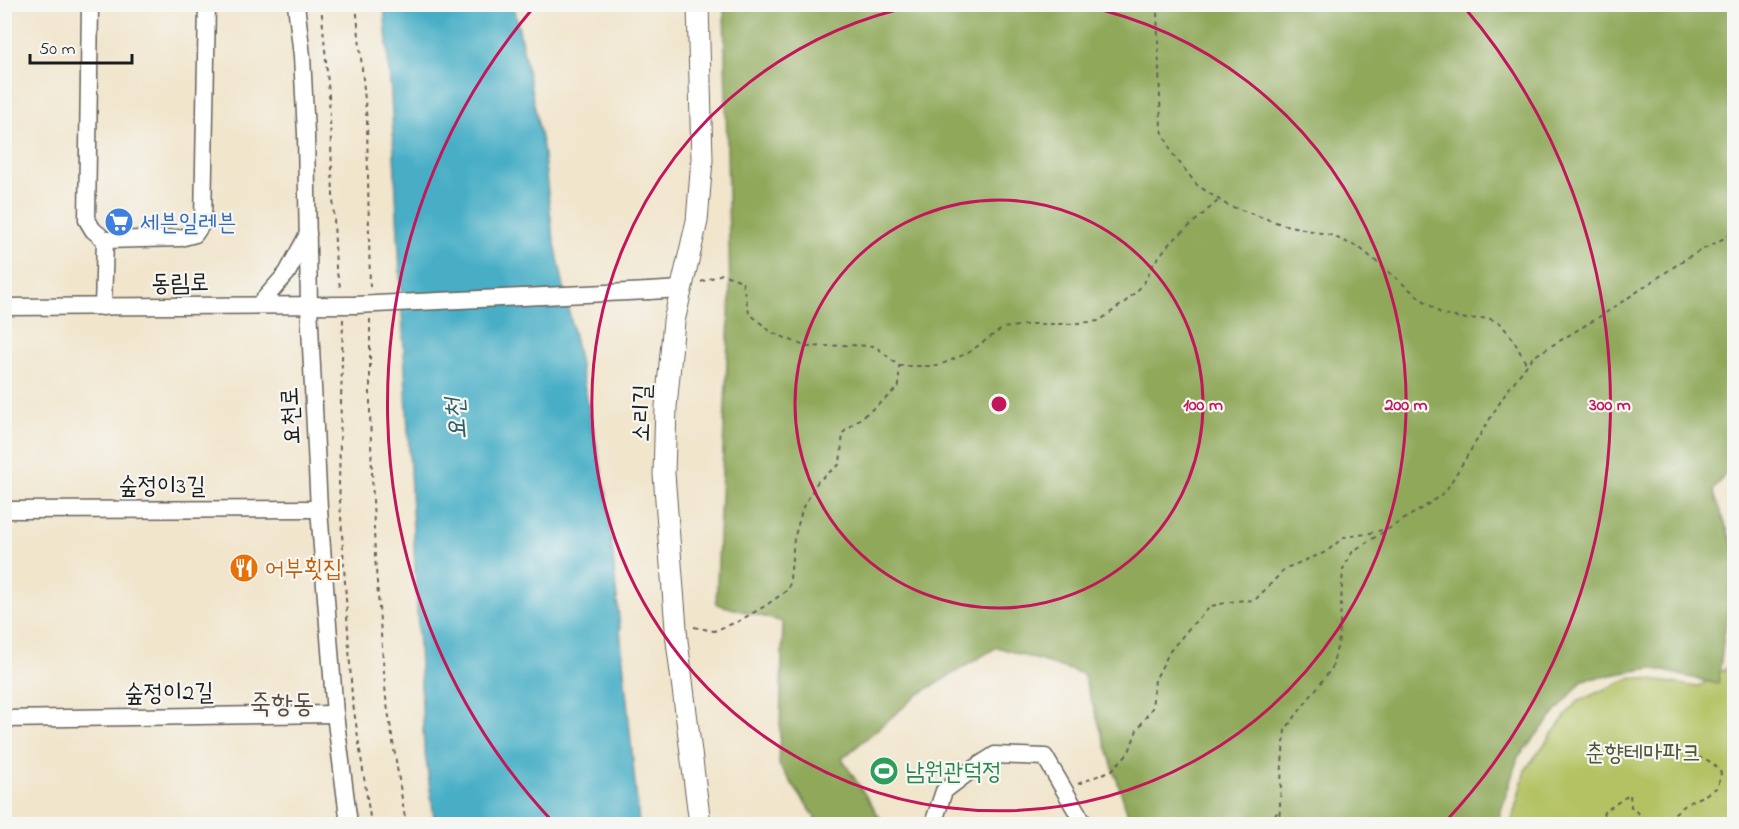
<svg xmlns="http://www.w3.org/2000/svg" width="1739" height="829" font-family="'Indie Flower','Poor Story',sans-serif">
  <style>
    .green { fill: #b4c264; stroke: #686f40; stroke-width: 1.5 }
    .forest { fill: #8fa85a; stroke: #56623b; stroke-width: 1.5 }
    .water { fill: #47aec6; stroke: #326571; stroke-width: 1.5 }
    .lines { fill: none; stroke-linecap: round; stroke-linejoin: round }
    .minor-casing { stroke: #67625a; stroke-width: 19 }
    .major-casing { stroke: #67625a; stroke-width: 23 }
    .path { stroke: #67625a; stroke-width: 2; stroke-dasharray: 4.5 4.5; stroke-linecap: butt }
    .minor { stroke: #fff; stroke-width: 16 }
    .major { stroke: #fff; stroke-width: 21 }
    .minor-bridge-casing { stroke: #67625a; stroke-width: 19; stroke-linecap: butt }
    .minor-bridge { stroke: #fff; stroke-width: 16 }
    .ring { fill: none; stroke: #c2185b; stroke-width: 3 }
    .labels { text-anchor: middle; stroke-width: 4.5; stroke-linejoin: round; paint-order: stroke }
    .shop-label { font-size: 24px; fill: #366cbe; stroke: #f6f6f2; text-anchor: start }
    .street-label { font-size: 24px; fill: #1c1c1c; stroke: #f6f6f2 }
    .food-label { font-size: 24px; fill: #c56008; stroke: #f6f6f2; text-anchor: start }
    .park-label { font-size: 24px; fill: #515635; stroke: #f6f6f2 }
    .leisure-label { font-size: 24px; fill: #27864d; stroke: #f6f6f2; text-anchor: start }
    .water-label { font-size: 26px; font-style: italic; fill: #2f5e68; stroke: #f6f6f2 }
    .quarter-label { font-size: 27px; fill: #5b4b40; stroke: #f6f6f2 }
    .centre { fill: #c2185b; stroke: #f6f6f2; stroke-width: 3 }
    .ring-label { font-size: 18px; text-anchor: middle; font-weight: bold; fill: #c2185b; stroke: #f6f6f2; stroke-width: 4.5; stroke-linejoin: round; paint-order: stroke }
  </style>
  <rect width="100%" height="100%" fill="#f6f6f2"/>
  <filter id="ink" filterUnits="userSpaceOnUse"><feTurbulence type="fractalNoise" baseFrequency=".0167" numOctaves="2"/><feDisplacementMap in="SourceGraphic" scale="12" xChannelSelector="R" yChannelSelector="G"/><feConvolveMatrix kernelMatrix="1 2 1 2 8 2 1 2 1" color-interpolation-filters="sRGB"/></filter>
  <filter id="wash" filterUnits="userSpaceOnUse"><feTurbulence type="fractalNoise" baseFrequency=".008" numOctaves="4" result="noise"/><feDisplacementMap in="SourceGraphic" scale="24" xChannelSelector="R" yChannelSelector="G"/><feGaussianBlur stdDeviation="1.35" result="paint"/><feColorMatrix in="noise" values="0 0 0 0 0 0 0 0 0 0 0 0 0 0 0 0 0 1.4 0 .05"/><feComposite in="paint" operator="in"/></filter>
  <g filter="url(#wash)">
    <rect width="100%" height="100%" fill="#f1e5cc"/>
    <polygon class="green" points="1734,663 1734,824 1511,824 1525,770 1576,702 1632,677 1698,687"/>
    <polygon class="forest" points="724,5 1734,5 1734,462 1713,491 1734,548 1734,560 1718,684 1651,668 1583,680 1518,757 1497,824 1131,824 1083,674 997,647 919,694 842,759 884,824 814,824 815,817 779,765 783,622 716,604 730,295"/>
    <polygon class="water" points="384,5 514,5 543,148 552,229 607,496 639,824 435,824 424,746 391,95"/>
  </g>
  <g filter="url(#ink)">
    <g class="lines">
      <g class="minor-casing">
        <g id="minor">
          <polyline points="90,4 87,220 93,230 105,240 103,307"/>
          <polyline points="296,4 302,56 306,134 309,306 319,509 335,714 349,824"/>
          <polyline points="105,240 180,238 195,234 203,222 207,4"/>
          <polyline points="649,291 681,289"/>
          <polyline points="259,305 287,273 308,234"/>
          <polyline points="4,307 355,305"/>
          <polyline points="4,510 319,509"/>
          <polyline points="4,719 335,714"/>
          <polyline points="933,824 944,791 973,769 995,755 1045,757 1084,824"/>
        </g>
      </g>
      <g class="major-casing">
        <polyline id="major" points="698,4 702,160 697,221 674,321 666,407 664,474 677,641 700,824"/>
      </g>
      <g class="path">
        <polyline points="321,4 329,95 336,269 341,290"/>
        <polyline points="356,4 367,122 370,290"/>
        <polyline points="1155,4 1157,10 1161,128 1172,153 1197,185 1227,205 1281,224 1330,235 1360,248 1415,294 1443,315 1467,319 1488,318 1500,323 1513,339 1527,365"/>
        <polyline points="701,282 722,274 742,281 749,313 771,332 807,347 847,345 875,346 899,366 937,366 968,353 1003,328 1032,324 1069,324 1099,321 1125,302 1143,285 1154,263 1169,244 1219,200"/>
        <polyline points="343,319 339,484 352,697 371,824"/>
        <polyline points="370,319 370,414 375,557 386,698 406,824"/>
        <path d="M694,627L714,631L739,621L765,606L789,589L794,539L803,507L818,481L840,464L843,433C861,416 882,404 899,386V366"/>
        <polyline points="1078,784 1112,770 1129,752 1137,730 1152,708 1155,680 1170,651 1191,626 1211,606 1235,601 1255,600 1286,568 1326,552 1344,537 1366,534 1386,529"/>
        <polyline points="1270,824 1279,809"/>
        <polyline points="1279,824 1282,764 1285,730 1332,668 1339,639 1343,569 1353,551 1427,505 1445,492 1507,391 1533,357 1604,314 1690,256 1734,233"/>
        <polyline points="1601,824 1604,812 1630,794 1631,807 1650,824"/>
        <path d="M1660,824L1691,801L1705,795L1718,787L1721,773C1711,759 1705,758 1688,757"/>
      </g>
      <use href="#minor" class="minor"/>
      <use href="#major" class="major"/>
      <g class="minor-bridge-casing">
        <polyline id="minor-bridge" points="355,305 649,291"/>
      </g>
      <use href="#minor-bridge" class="minor-bridge"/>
    </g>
  </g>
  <g class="ring">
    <circle cx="999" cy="404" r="204"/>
    <path d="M1080 5A407 407 0 1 1 918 5"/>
    <path d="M552 821A611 611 0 0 1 534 7M1464 7A611 611 0 0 1 1446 821"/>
  </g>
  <defs>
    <g id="supermarket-disc" transform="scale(1.5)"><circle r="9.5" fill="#3f7fe0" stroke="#f6f6f2"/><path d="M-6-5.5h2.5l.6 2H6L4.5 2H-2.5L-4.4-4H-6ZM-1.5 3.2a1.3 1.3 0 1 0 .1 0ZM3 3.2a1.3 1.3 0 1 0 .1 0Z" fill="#fff"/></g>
    <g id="restaurant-disc" transform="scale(1.5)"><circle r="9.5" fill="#e8710a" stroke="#f6f6f2"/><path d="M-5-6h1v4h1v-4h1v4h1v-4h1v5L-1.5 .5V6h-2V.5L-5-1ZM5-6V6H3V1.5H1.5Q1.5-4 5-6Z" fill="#fff"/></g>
    <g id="stadium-disc" transform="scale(1.5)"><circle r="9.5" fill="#2e9e5b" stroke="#f6f6f2"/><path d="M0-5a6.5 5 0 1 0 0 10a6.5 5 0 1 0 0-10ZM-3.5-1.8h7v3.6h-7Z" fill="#fff"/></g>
  </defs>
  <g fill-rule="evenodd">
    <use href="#supermarket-disc" x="119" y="222"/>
    <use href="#restaurant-disc" x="244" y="568"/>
    <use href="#stadium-disc" x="884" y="771"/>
  </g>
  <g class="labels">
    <g class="shop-label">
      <text x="140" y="230">세븐일레븐</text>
    </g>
    <g class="street-label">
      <text transform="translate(180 282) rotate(-1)" y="8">동림로</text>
      <text transform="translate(641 413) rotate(-88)" y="8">소리길</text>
      <text transform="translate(290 416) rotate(-93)" y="8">요천로</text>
      <text x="162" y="493">숲정이3길</text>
      <text transform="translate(169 692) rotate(-1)" y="8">숲정이2길</text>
    </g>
    <g class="food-label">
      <text x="265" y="576">어부횟집</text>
    </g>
    <g class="park-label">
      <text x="1643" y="760">춘향테마파크</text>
    </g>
    <g class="leisure-label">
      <text x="905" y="779">남원관덕정</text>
    </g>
    <g class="water-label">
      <text transform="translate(455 419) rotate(-95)" y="9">요천</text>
    </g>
    <g class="quarter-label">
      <text x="282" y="712">죽항동</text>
    </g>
  </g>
  <circle cx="999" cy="404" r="9" class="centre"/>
  <g class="ring-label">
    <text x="1203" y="410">100 m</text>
    <text x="1406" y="410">200 m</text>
    <text x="1610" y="410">300 m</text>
  </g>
  <rect width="1739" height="829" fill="none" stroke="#f6f6f2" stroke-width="24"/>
  <path d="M30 54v9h102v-9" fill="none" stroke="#1c1c1c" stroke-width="3"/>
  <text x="39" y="54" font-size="18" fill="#1c1c1c" stroke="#f6f6f2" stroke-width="4.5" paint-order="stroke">50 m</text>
</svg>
